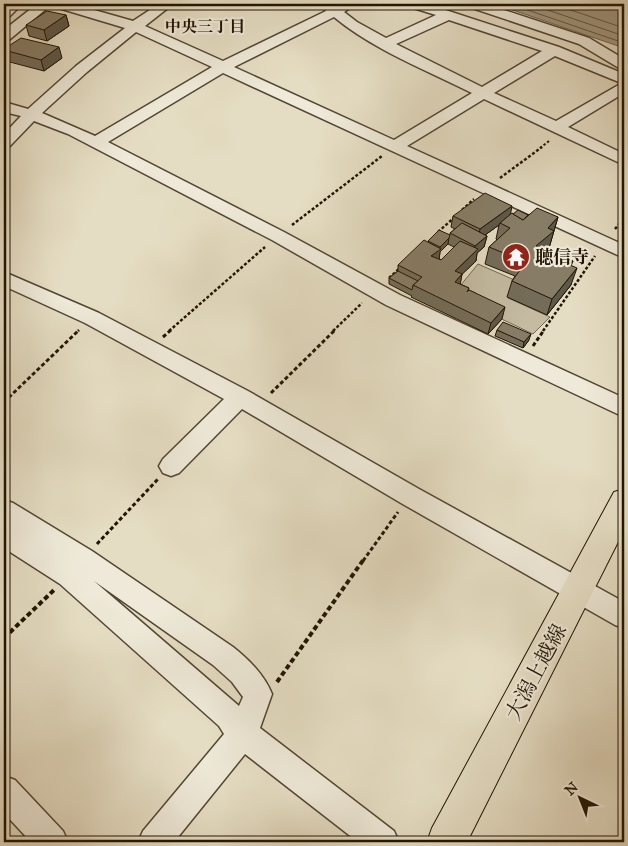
<svg xmlns="http://www.w3.org/2000/svg" width="628" height="846" font-family="'IM FELL Great Primer','Noto Serif JP',serif">
  <style>
    .green { fill: #c4bba2; stroke: #726852 }
    .water { fill: #a29982; stroke: #6e644f }
    .lines { fill: none; stroke-linecap: round; stroke-linejoin: round }
    .shore { stroke: #625642; stroke-width: 1 }
    .minor-casing { stroke: #524633; stroke-width: 3 }
    .major-casing { stroke: #211403; stroke-width: 2 }
    .path-far3 { stroke: #211403; stroke-width: 2; stroke-dasharray: 2.5 2; stroke-linecap: butt }
    .path-far2 { stroke: #211403; stroke-width: 2.5; stroke-dasharray: 3 2; stroke-linecap: butt }
    .path-far1 { stroke: #211403; stroke-width: 3; stroke-dasharray: 4 2.5; stroke-linecap: butt }
    .path { stroke: #211403; stroke-width: 4; stroke-dasharray: 5 3; stroke-linecap: butt }
    .minor { fill: #eee9d8; fill-rule: evenodd }
    .major { fill: #e5ddc3; fill-rule: evenodd }
    .wall { fill: #746c59; stroke: #211403; fill-rule: evenodd }
    .shaded-wall { fill: #5e5848; stroke: #211403 }
    .building { fill: #877d67; stroke: #211403 }
    .labels { text-anchor: middle; stroke-width: 4.5; stroke-linejoin: round; paint-order: stroke }
    .far-neighbourhood-label { font-size: 16px; font-weight: bold; fill: #211403; stroke: #eee9d8 }
    .poi-label { font-size: 18px; font-weight: bold; fill: #211403; stroke: #eee9d8; text-anchor: start }
    .near-street-label { font-size: 21px; fill: #211403; stroke: #eee9d8 }
  </style>
  <rect width="100%" height="100%" fill="#e5ddc3"/>
  <filter id="stains"><feTurbulence type="fractalNoise" baseFrequency=".004" numOctaves="4"/><feColorMatrix values="0 0 0 0 .2 0 0 0 0 .09 0 0 0 0 .02 0 0 0 .5 -.17"/></filter>
  <radialGradient id="worn" r=".72"><stop offset=".6" stop-color="#630" stop-opacity="0"/><stop offset="1" stop-color="#630" stop-opacity=".3"/></radialGradient>
  <polygon class="green" points="478,264 519,282 508,298 550,317 533,334 466,302 476,293 460,286"/>
  <polygon class="water" points="495,4 624,4 624,48 498,5"/>
  <g class="lines">
    <g class="shore">
      <polyline points="510,4 624,43"/>
      <polyline points="530,4 624,36"/>
      <polyline points="553,4 624,28"/>
    </g>
    <g class="minor-casing">
      <g id="minor">
        <polygon points="7,4 22,4 9,17 4,18 4,7"/>
        <polygon points="37,4 52,4 9,40 4,41 4,30"/>
        <path d="M54,4H73L133,21L159,4H173L145,26L223,61L326,11L320,4H334L336,6L351,4L353,6L344,12L357,22L386,38L436,15L410,7L408,4H427L559,47L624,74V93L568,127L624,154V165L484,99L407,146L624,245V258L223,73L108,142L284,232L400,295L624,398V417L386,305L272,240L68,134L34,121L10,146L4,148V134L21,116L4,112V102L28,109L76,66L125,28L55,7ZM334,17C374,50 426,70 472,93L394,140L234,67ZM449,20L542,51L482,87L396,44ZM136,32L212,67L95,136L42,113L87,72ZM555,56L619,82L622,83L556,121L494,93Z"/>
        <polygon points="467,4 486,4 589,38 624,59 624,69 619,68 579,44 469,7"/>
        <polygon points="4,272 99,313 248,391 419,489 624,602 624,628 615,625 401,503 242,409 179,473 171,476 163,473 159,466 163,459 224,399 85,323 4,286"/>
        <path d="M4,500L13,503L92,551L233,647C249,660 264,674 272,694L260,728L394,831L399,842H358L245,754L174,842H138L143,831L224,734L219,726L60,584L4,548V524L9,526L4,523ZM94,581L213,665L232,682L243,697L239,706Z"/>
        <polygon points="4,776 15,780 63,831 68,842 31,842 4,813"/>
      </g>
    </g>
    <g class="major-casing">
      <polygon id="major" points="624,489 624,530 467,842 427,842 432,828 614,492"/>
    </g>
    <polyline class="path-far3" points="540,148 549,141"/>
    <g class="path-far2">
      <polyline points="500,178 542,147"/>
      <polyline points="462,210 474,199"/>
      <polyline points="292,225 382,156"/>
      <polyline points="615,229 624,218"/>
      <polyline points="438,232 456,216"/>
      <polyline points="389,278 401,267"/>
      <polyline points="78,331 79,330"/>
      <polyline points="169,331 265,247"/>
      <polyline points="333,331 362,303"/>
      <polyline points="543,331 595,256"/>
    </g>
    <g class="path-far1">
      <polyline points="163,337 171,330"/>
      <polyline points="533,346 544,330"/>
      <polyline points="271,393 335,330"/>
      <polyline points="4,402 79,330"/>
      <polyline points="97,544 158,479"/>
      <polyline points="363,561 398,512"/>
    </g>
    <g class="path">
      <polyline points="4,638 54,590"/>
      <polyline points="277,682 364,559"/>
    </g>
    <use href="#minor" class="minor"/>
    <use href="#major" class="major"/>
  </g>
  <g class="wall">
    <polygon points="90,4 104,4 99,7"/>
    <polygon points="66,15 69,26 47,41 29,36 26,25"/>
    <polygon points="4,49 62,58 44,71 6,61 4,52"/>
    <path d="M513,214L558,217L549,248L545,251L551,255L573,261L571,266V285L547,315L507,297L512,281L515,276L485,264L489,247L497,240L496,239L499,225L485,235L487,236L484,247L477,253L476,261L462,274L460,284L469,288L468,290L502,319L488,334L411,297L412,296L389,284V278L398,271V265L428,242V241L450,235V233L455,229L451,227L453,216ZM448,244L454,247L441,260L439,259L440,252Z"/>
    <polygon points="497,330 529,340 523,348 495,336"/>
  </g>
  <g class="shaded-wall">
    <polygon points="98,4 104,4 99,7"/>
    <polygon points="66,15 69,26 47,41 44,30"/>
    <polygon points="59,47 62,58 44,71 41,60"/>
    <polygon points="512,206 510,217 500,223 499,225 478,240 480,229"/>
    <polygon points="558,217 549,248 531,263 536,246 548,228"/>
    <polygon points="487,236 484,247 477,253 476,261 453,283 455,271 474,253 475,246"/>
    <polygon points="449,238 448,244 440,252 439,260 431,256 440,249 440,247"/>
    <polygon points="577,268 571,285 547,315 552,299"/>
    <polygon points="462,274 460,286 455,282"/>
    <polygon points="505,307 502,319 488,334 491,323"/>
    <polygon points="531,334 529,340 523,348 524,342"/>
  </g>
  <g class="building">
    <polygon points="47,11 66,15 44,30 26,25"/>
    <polygon points="21,38 59,47 41,60 4,50 4,49"/>
    <polygon points="485,193 512,206 480,229 453,216"/>
    <polygon points="537,208 558,217 548,228 554,231 536,246 551,255 555,254 573,261 570,265 577,268 552,299 512,281 526,262 489,247 510,228 500,223 512,213 523,220"/>
    <polygon points="518,210 528,215 523,220 513,214"/>
    <polygon points="462,223 487,236 475,246 450,233"/>
    <polygon points="439,230 450,235 449,238 440,247 428,241"/>
    <polygon points="424,240 441,249 431,256 441,260 460,241 478,249 455,271 462,274 455,282 469,288 467,292 469,290 505,307 491,323 413,285 422,277 398,265"/>
    <polygon points="398,271 418,281 413,285 412,290 389,278"/>
    <polygon points="503,322 531,334 524,342 497,330"/>
  </g>
  <defs>
    <g id="temple-disc" transform="scale(1.4375)"><circle r="9.5" fill="#8f2418" stroke="#eee9d8"/><path d="M0-6L5-2H3V0L6.5 2.5H4V6H1.5V3h-3V6H-4V2.5H-6.5L-3 0V-2H-5Z" fill="#fff"/></g>
  </defs>
  <g fill-rule="evenodd">
    <use href="#temple-disc" x="516" y="257"/>
  </g>
  <g class="labels">
    <g class="far-neighbourhood-label">
      <text x="205" y="32">中央三丁目</text>
    </g>
    <g class="poi-label">
      <text x="535" y="263">聴信寺</text>
    </g>
    <g class="near-street-label">
      <text transform="translate(536 672) rotate(-62)" y="7">大潟上越線</text>
    </g>
  </g>
  <rect width="628" height="846" fill="none" stroke="#e5ddc3" stroke-width="20"/>
  <rect x="5" y="5" width="618" height="836" fill="none" stroke="#211403" stroke-width="2.5"/>
  <rect x="10" y="10" width="608" height="826" fill="none" stroke="#211403"/>
  <g transform="translate(580 798) rotate(317)" stroke="#eee9d8" stroke-width="4" paint-order="stroke">
  <path d="M0-4L9 19L0 12L-9 19Z" fill="#211403"/>
  <text y="-8" font-size="14" font-weight="bold" text-anchor="middle" fill="#211403">N</text>
  </g>
  <rect width="100%" height="100%" filter="url(#stains)"/>
  <rect width="100%" height="100%" fill="url(#worn)"/>
</svg>
